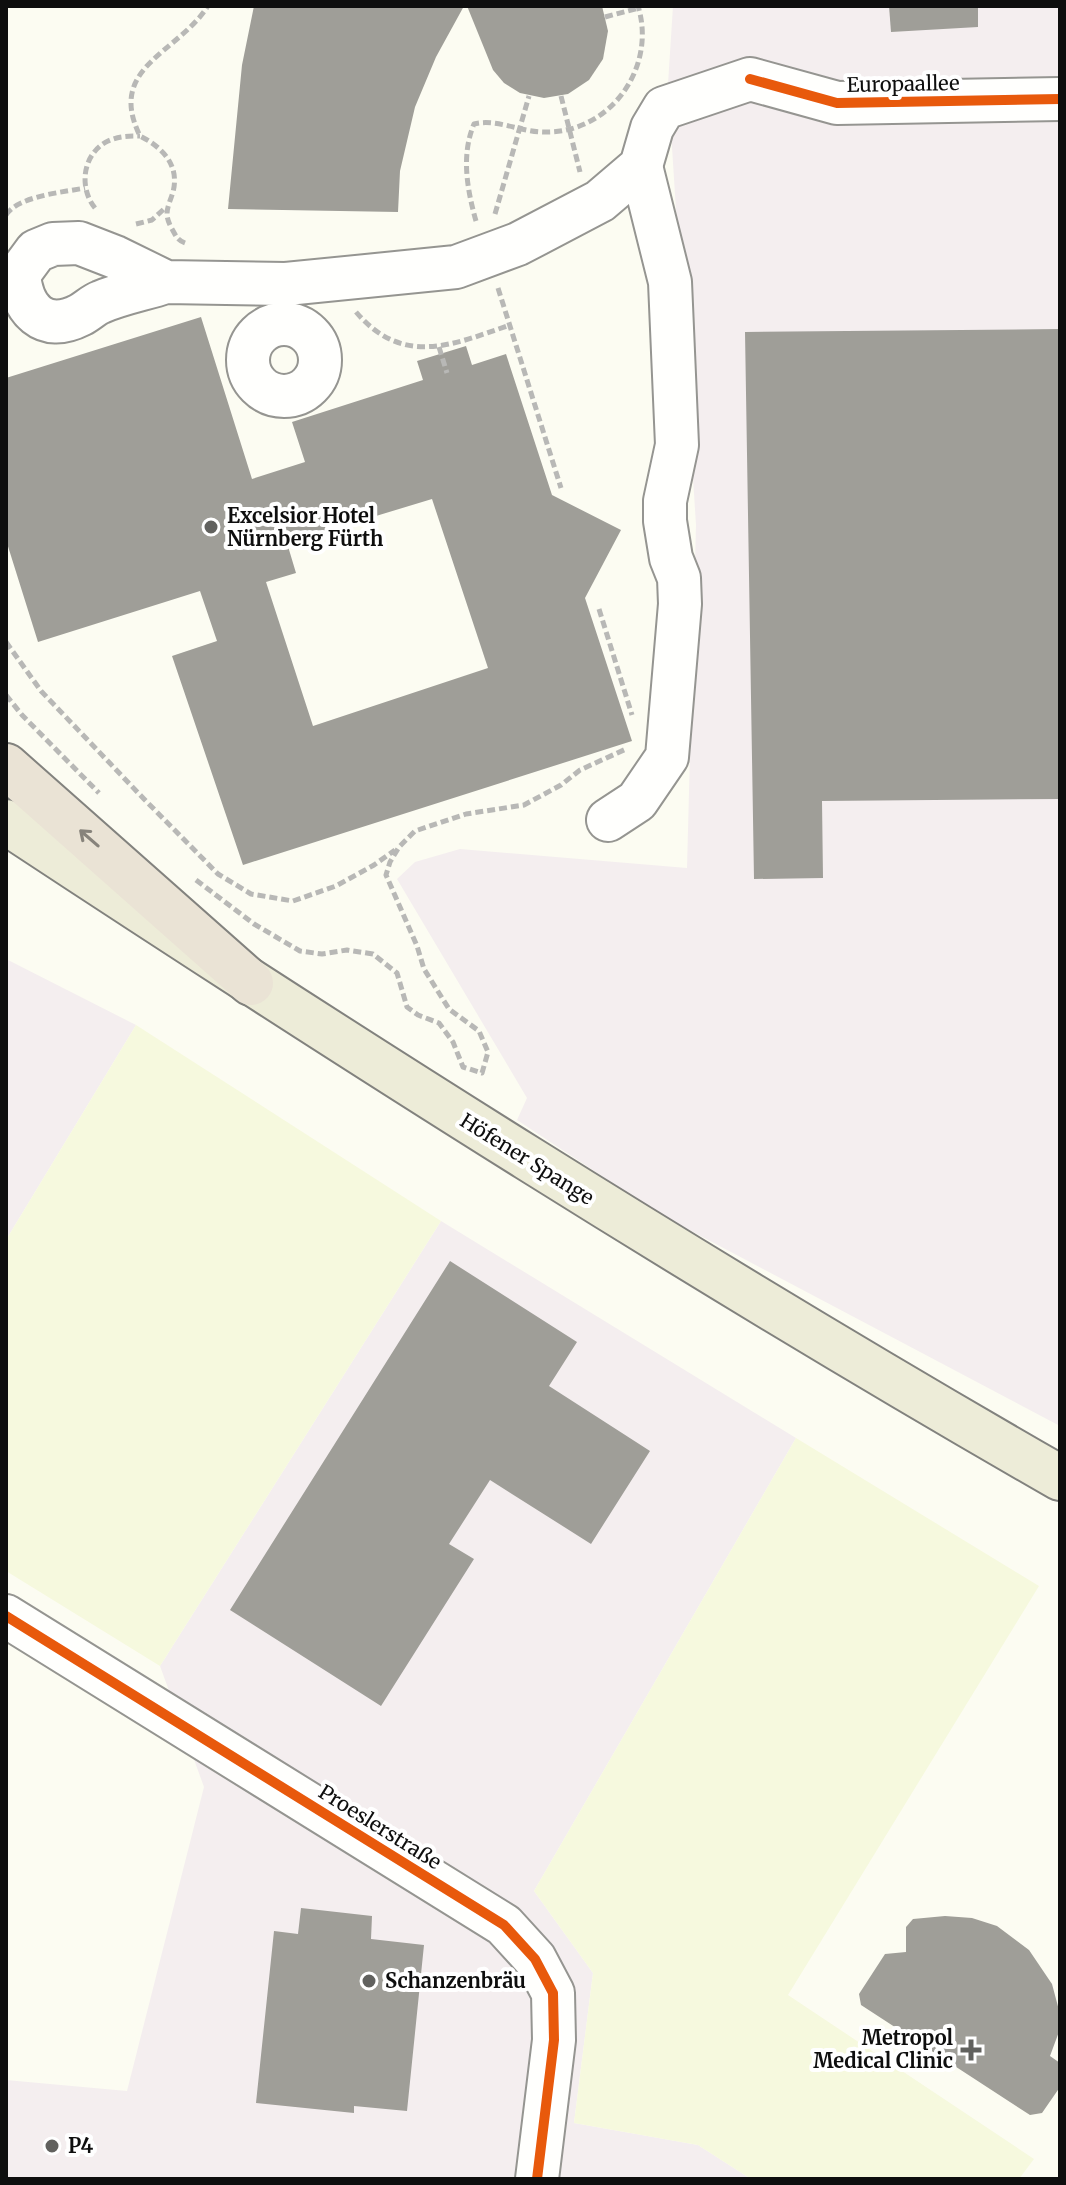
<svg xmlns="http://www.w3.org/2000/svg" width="1066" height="2185" font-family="Merriweather,serif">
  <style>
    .industrial { fill: #f4eeef }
    .farmland { fill: #f6f9de }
    .building { fill: #9f9e98; fill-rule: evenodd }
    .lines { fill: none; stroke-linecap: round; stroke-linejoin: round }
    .minor-casing { stroke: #959591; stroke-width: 46 }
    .major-casing { stroke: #82827e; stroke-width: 48 }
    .highway-casing { stroke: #82827e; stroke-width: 48 }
    .path { stroke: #b8b8b6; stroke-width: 5; stroke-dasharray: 8 4; stroke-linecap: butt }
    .minor { stroke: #fffffd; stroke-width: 42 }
    .major { stroke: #edecd8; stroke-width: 44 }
    .highway { stroke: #eae3d5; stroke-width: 44 }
    .cycleway-casing { stroke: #fff; stroke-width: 15 }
    .cycleway { stroke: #e8590c; stroke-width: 10 }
    .oneway { stroke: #87837b }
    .poi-dot { fill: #61615e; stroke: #fff; stroke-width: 3 }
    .labels { text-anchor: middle; stroke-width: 8; stroke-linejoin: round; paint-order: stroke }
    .street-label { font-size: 20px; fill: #0e0e0e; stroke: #fff }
    .poi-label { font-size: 20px; font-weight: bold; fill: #0e0e0e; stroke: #fff; text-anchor: start }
  </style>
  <rect width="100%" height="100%" fill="#fcfcf2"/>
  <g class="industrial">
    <polygon points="673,6 1060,6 1060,1426 661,1215 517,1120 527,1098 397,879 415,862 460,849 687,868 696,525 668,84"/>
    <polygon points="6,959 136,1025 6,1240"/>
    <polygon points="441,1221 796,1438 534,1891 593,1973 574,2123 698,2145 751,2179 6,2179 6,2080 127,2091 204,1787 160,1666"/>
  </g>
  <g class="farmland">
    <polygon points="136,1025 441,1221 160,1666 6,1571 6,1240"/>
    <polygon points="796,1438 1039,1586 788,1995 1034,2159 1019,2179 751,2179 698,2145 574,2123 593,1973 534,1891"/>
  </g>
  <g class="building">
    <polygon points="254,6 464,6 436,57 415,107 400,171 398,212 228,209 242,65"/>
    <polygon points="467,6 602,6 608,31 603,59 589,80 568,94 544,98 520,93 504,83 493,70"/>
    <polygon points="889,6 978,6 978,27 891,32"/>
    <path d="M201,317L252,479L305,462L292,422L423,380L417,361L466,346L472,365L506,354L552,495L621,530L585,598L632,741L243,865L172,656L217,641L200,591L38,642L6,540V378ZM432,499L488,668L313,726L266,582L296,573L287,543Z"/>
    <polygon points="1060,329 1060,799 822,801 823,878 754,879 745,332"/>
    <polygon points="450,1261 577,1342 549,1386 650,1451 591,1544 490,1480 449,1544 474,1559 381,1706 230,1610"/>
    <polygon points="301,1908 372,1916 371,1939 424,1945 407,2111 354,2106 354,2113 256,2103 274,1931 298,1934"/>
    <polygon points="945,1916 972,1918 997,1926 1029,1950 1052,1984 1060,2014 1060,2029 1050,2056 1060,2063 1060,2087 1042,2113 1030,2115 861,2005 859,1994 885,1954 906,1952 906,1927 913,1919"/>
  </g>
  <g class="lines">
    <g class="minor-casing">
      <g id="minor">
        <path d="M166,282C145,289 122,293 101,302C93,305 88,311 80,315C43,334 22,309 19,274L36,251L53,244L79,243L115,257L166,282L286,284L456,267L518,244L600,201L641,166L652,128L664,108L750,79L837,103L1060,99"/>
        <circle cx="284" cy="360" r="36"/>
        <polyline points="608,820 637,801 667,757 680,604 679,578 671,558 665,521 665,501 677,445 670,282 641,166"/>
        <polyline points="6,1616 504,1925 535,1959 553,1993 554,2040 537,2179"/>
      </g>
    </g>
    <g class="major-casing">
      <path id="major" d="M6,822C352,1050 701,1272 1060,1478"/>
    </g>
    <g class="highway-casing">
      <polyline id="highway" points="6,766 251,983"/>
    </g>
    <g class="path">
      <polyline points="605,17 639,8"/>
      <polyline points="561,96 580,172"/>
      <path d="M95,208C78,187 83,153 108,141C119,136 128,136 140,136"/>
      <polyline points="495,214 529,96"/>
      <path d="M6,215C18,196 64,192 85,188"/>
      <path d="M476,221C467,189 461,155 474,124C497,118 522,133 547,132C611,132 657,67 638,6"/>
      <polyline points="136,224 152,220 165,208"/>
      <path d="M185,243C177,240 176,236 172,229C163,213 168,208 173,192C180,165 162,147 140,136C106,67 177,54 208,6"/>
      <polyline points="498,288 561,488"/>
      <path d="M356,312C403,367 452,345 510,325"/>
      <polyline points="439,347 447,373"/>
      <polyline points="599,609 632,715"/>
      <polyline points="6,642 41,691 144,799 218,874 251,894 293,901 336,886 374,865 395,850"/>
      <polyline points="6,695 22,715 99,793"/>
      <polyline points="196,880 254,924 300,951 322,954 347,950 373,954 397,973 407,1007 418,1015 439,1023 453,1042 463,1067 482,1073 488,1052 479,1031 449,1009 424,969 417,946 386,875 390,862 399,847 415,831 466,814 524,805 561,785 580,770 626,749"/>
    </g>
    <use href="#minor" class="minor"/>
    <use href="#major" class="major"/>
    <use href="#highway" class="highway"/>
    <g class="cycleway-casing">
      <g id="cycleway">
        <polyline points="750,79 837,103 1060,99"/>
        <polyline points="6,1616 504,1925 535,1959 553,1993 554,2040 537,2179"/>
      </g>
    </g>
    <use href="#cycleway" class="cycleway"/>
  </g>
  <defs><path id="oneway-shaft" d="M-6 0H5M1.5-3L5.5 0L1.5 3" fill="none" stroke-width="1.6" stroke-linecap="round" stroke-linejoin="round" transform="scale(2)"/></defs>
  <use class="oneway" href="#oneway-shaft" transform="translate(89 838) rotate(-139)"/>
  <g class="poi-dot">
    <circle cx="211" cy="527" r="8"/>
    <circle cx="369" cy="1981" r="8"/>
    <path d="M967 2038h8v8h8v8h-8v8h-8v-8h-8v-8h8z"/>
    <circle cx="52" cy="2146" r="8"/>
  </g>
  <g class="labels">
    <g class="street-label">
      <text transform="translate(903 84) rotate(-1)" y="7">Europaallee</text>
      <text transform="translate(527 1159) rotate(32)" y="7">Höfener Spange</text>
      <text transform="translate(380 1827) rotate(32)" y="7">Proeslerstraße</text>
    </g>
    <g class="poi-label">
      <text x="227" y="523">Excelsior Hotel<tspan x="227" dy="23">Nürnberg Fürth</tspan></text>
      <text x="385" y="1988">Schanzenbräu</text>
      <text x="953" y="2045" text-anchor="end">Metropol<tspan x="953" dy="23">Medical Clinic</tspan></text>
      <text x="68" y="2153">P4</text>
    </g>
  </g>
  <rect width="1066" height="2185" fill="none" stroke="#0e0e0e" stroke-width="16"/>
</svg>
